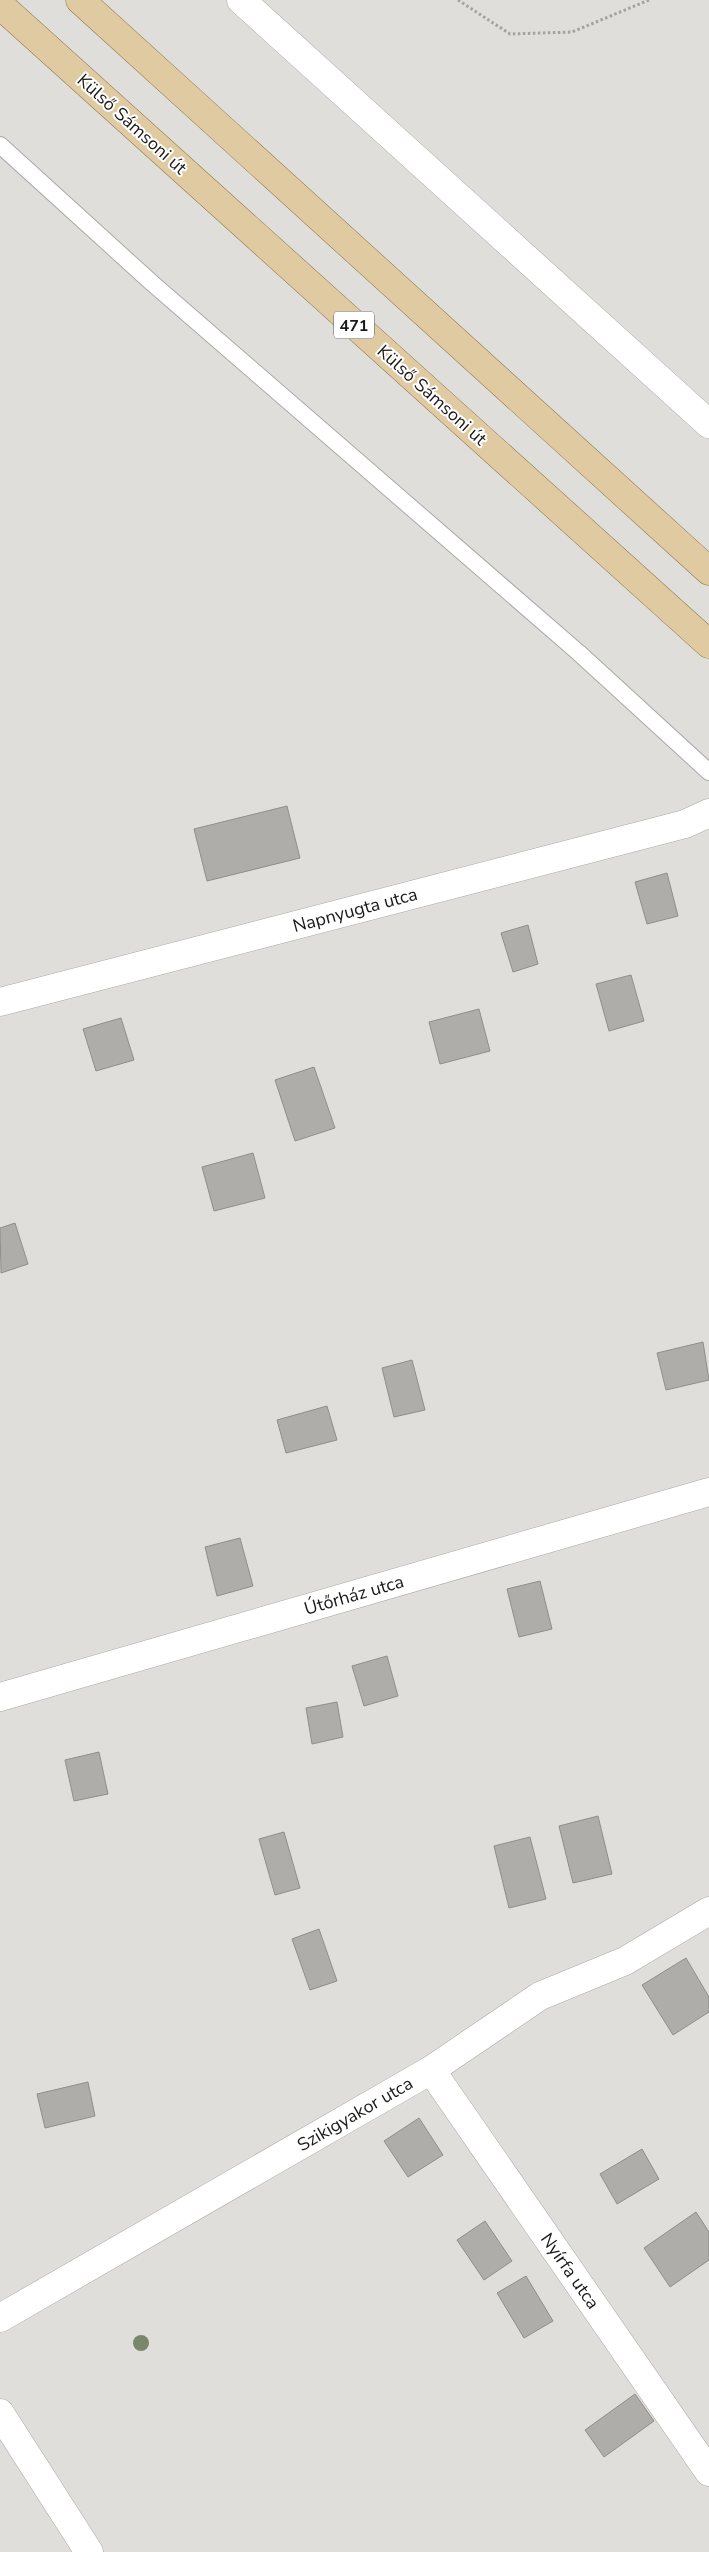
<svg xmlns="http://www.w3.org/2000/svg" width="709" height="2552" font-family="'Nunito Sans',sans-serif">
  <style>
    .building { fill: #afadaa; stroke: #8f8e8b }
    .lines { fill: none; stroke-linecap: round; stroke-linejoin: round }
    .service-casing { stroke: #aba9a7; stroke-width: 18 }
    .minor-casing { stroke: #aba9a7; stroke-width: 29 }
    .primary-casing { stroke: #8c7649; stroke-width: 29 }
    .path { stroke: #a4a2a0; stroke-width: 3; stroke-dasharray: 2.5 2.5; stroke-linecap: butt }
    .service { stroke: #fff; stroke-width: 16 }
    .minor { stroke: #fff; stroke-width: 28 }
    .primary { stroke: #dfcaa1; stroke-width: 28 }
    .tree { fill: #79866b }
    .labels { text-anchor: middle; stroke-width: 4; stroke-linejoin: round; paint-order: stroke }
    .shield { fill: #fff; stroke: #5f5f5e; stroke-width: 1 }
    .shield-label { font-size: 16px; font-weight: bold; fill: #1a1a19 }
    .street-label { font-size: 18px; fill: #1a1a19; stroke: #fff }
  </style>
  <rect width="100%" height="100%" fill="#e0dedb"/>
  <g class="building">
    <polygon points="287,806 300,858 207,881 194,829"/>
    <polygon points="667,873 678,916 647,924 635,882"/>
    <polygon points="528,925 538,964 513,972 501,933"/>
    <polygon points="631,975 644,1021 609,1031 596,984"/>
    <polygon points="479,1009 490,1051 440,1064 429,1022"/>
    <polygon points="121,1018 134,1060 96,1071 83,1029"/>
    <polygon points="314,1067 335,1128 295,1141 275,1080"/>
    <polygon points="253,1153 265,1198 214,1211 202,1167"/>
    <polygon points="15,1223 28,1264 1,1273 0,1228"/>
    <polygon points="703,1342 709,1380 666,1390 657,1353"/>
    <polygon points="412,1360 425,1410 394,1417 382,1368"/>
    <polygon points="327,1406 337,1440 286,1453 277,1420"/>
    <polygon points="240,1538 253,1586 217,1596 205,1547"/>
    <polygon points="540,1581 552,1629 519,1637 507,1589"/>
    <polygon points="387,1656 398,1696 364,1706 352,1666"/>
    <polygon points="337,1702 343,1737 312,1744 306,1708"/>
    <polygon points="99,1752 108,1794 74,1801 65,1760"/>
    <polygon points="598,1816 612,1874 573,1883 559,1826"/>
    <polygon points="284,1832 300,1888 275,1895 259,1839"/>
    <polygon points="530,1837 546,1899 509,1908 494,1846"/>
    <polygon points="319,1929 337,1981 310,1990 292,1939"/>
    <polygon points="686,1958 709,1997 709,2012 673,2035 642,1985"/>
    <polygon points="88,2082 95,2116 45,2128 37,2094"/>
    <polygon points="419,2118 443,2155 408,2177 384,2141"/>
    <polygon points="642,2149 659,2179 617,2204 600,2174"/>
    <polygon points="696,2212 709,2232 709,2260 670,2287 644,2248"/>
    <polygon points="485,2221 512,2261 484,2280 457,2240"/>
    <polygon points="526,2276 553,2321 524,2338 497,2293"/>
    <polygon points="635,2394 654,2421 604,2457 585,2430"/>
  </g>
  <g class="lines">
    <g class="service-casing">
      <polyline id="service" points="0,145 152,283 579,653 709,772"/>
    </g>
    <g class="minor-casing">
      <g id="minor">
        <polyline points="241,0 709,424"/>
        <polyline points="0,1002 685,824 709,813"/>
        <polyline points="0,1697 709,1492"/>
        <polyline points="431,2070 709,2472"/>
        <polyline points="0,2318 431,2070 540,1996 625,1961 709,1911"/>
        <polyline points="0,2413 89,2552"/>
      </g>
    </g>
    <g class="primary-casing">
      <g id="primary">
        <polyline points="80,0 709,571"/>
        <polyline points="0,5 709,644"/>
      </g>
    </g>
    <polyline class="path" points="458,0 510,34 572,32 649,0"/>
    <use href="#service" class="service"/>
    <use href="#minor" class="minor"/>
    <use href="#primary" class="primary"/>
  </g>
  <circle class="tree" cx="141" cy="2343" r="8"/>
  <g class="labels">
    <rect class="shield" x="334" y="311.5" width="40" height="27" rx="4"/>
    <g class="shield-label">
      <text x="354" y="331">471</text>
    </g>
    <g class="street-label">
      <text transform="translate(132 124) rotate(42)" y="6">Külső Sámsoni út</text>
      <text transform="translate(432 395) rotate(42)" y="6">Külső Sámsoni út</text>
      <text transform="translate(355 910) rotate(-15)" y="6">Napnyugta utca</text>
      <text transform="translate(354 1595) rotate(-16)" y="6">Útőrház utca</text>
      <text transform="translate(355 2114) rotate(-30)" y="6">Szikigyakor utca</text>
      <text transform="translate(570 2271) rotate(55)" y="6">Nyírfa utca</text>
    </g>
  </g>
</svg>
